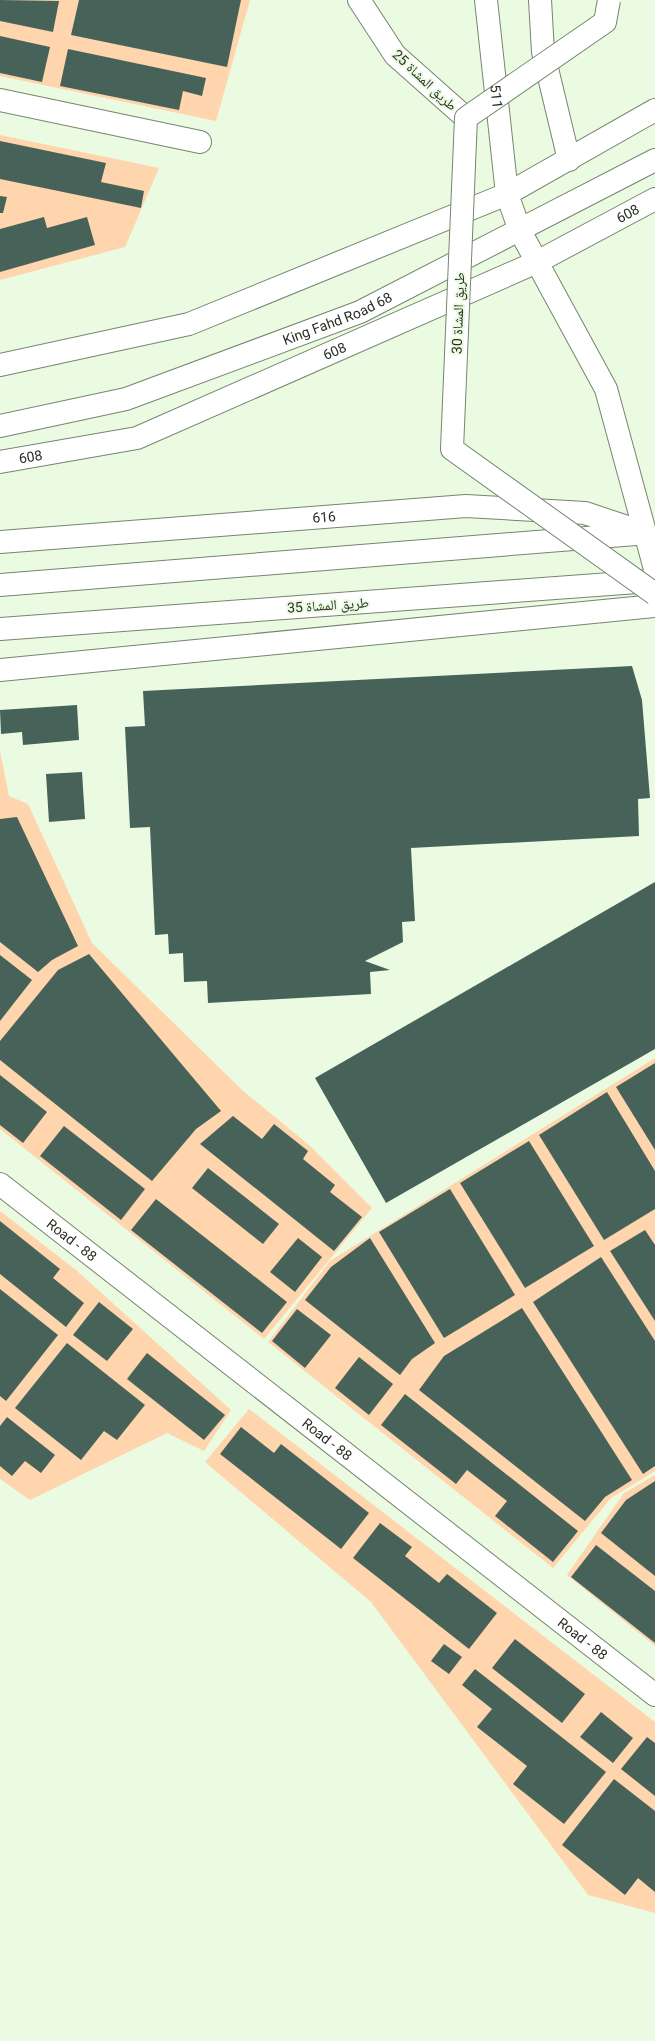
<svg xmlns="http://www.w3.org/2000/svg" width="655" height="2041" font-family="Roboto,'Noto Naskh Arabic',sans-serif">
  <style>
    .green { fill: #fed5ac }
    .building { fill: #476359 }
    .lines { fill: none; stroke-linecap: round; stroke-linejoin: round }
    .street-casing { stroke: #76856e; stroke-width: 24 }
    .secondary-casing { stroke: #76856e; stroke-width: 24 }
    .primary-casing { stroke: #76856e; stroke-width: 24 }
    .street { stroke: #fff; stroke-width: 22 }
    .secondary { stroke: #fff; stroke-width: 22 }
    .primary { stroke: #fff; stroke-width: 22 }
    .street-bridge-casing { stroke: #76856e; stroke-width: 24; stroke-linecap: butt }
    .street-bridge { stroke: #fff; stroke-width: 22 }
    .labels { text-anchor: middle; stroke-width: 4; stroke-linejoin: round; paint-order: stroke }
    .street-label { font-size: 14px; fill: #282e25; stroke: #eafbe2 }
  </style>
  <rect width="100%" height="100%" fill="#eafbe2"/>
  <g class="green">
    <polygon points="0,0 250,0 216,121 0,76"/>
    <polygon points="0,135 159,168 125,247 0,280"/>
    <polygon points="0,751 9,796 28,804 92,943 242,1090 309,1145 372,1208 264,1339 0,1129"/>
    <polygon points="655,1058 655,1471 611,1498 553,1568 268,1342 330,1261"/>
    <polygon points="0,1211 76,1270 231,1410 204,1451 167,1433 30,1500 0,1479"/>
    <polygon points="249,1409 655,1722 655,1913 588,1895 371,1602 205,1462"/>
    <polygon points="655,1475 655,1646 567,1575 624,1493"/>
  </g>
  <g class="building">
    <polygon points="0,0 59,1 53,32 0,21"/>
    <polygon points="79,0 241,0 227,67 71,35"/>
    <polygon points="0,36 50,47 42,82 0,73"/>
    <polygon points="68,49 206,78 202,96 183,91 179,110 60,86"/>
    <polygon points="0,141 106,163 101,182 144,191 141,208 0,179"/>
    <polygon points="0,196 7,197 3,213 0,213"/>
    <polygon points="44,217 47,228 87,217 95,245 0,272 0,229"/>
    <polygon points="632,666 642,700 650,798 638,799 639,836 411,848 415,921 402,922 403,942 365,961 390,970 370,972 371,994 208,1003 207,981 184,982 183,953 169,954 168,934 155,935 150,827 130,828 125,727 145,726 143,691"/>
    <polygon points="77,705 79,740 23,745 22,732 1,734 0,710"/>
    <polygon points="82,772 85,819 49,822 46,774"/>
    <polygon points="17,817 78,946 52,960 38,972 0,942 0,819"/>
    <polygon points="655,882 655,1049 386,1203 315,1078"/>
    <polygon points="89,954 221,1111 196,1129 152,1181 0,1060 0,1041 58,970"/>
    <polygon points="0,955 32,980 0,1021"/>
    <polygon points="655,1063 655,1150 616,1087"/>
    <polygon points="0,1075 47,1112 23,1143 0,1125"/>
    <polygon points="607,1092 655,1171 655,1209 604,1240 539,1135"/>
    <polygon points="233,1116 262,1139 274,1124 308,1151 303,1159 335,1185 330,1192 362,1217 334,1251 200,1144"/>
    <polygon points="64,1126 145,1189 121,1220 40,1156"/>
    <polygon points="529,1141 594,1246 525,1288 460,1183"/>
    <polygon points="208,1168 279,1224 263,1244 192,1188"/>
    <polygon points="450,1189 515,1295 444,1338 379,1232"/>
    <polygon points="156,1199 287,1302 262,1333 131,1230"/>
    <polygon points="0,1221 60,1269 53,1278 84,1303 66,1327 0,1274"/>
    <polygon points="645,1230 655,1245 655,1321 610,1251"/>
    <polygon points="298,1238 322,1257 295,1292 270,1272"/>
    <polygon points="370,1238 435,1343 412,1359 400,1375 305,1300 331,1267"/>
    <polygon points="601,1257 655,1341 655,1466 643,1474 533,1302"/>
    <polygon points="0,1289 58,1335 6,1401 0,1396"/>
    <polygon points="99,1302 133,1329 107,1361 73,1335"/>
    <polygon points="522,1308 632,1480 605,1497 585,1521 419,1390 444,1356"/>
    <polygon points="297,1309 331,1335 305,1368 272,1341"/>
    <polygon points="67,1343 145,1405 117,1440 104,1431 81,1460 15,1408"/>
    <polygon points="147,1353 225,1415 204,1440 127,1379"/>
    <polygon points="359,1357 393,1384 369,1415 335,1388"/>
    <polygon points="405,1394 578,1531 553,1562 495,1516 507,1501 467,1470 456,1484 381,1425"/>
    <polygon points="7,1417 55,1455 41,1473 25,1461 12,1476 0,1466 0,1426"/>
    <polygon points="241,1427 274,1453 281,1444 369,1513 341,1549 220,1454"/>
    <polygon points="655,1481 655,1576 601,1533 626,1500"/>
    <polygon points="380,1523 412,1547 405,1556 439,1583 447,1574 497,1613 469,1649 353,1558"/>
    <polygon points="596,1545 655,1591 655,1643 571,1577"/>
    <polygon points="515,1639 585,1694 562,1723 492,1668"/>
    <polygon points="444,1644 462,1657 449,1674 431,1661"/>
    <polygon points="475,1669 606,1772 564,1824 513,1784 527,1766 477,1727 492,1709 462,1685"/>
    <polygon points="601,1712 633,1738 613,1763 580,1737"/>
    <polygon points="647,1737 655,1743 655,1796 621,1769"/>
    <polygon points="614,1779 655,1811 655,1892 638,1878 625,1895 562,1845"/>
  </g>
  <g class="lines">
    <g class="street-casing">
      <g id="street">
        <polyline points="359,0 395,55 466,118"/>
        <polyline points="0,100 200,142"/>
        <polyline points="0,629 651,581"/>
        <polyline points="0,670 655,606"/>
        <path id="s1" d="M0,1184L655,1695"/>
      </g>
    </g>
    <g class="secondary-casing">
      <g id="secondary">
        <path id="s2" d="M486,0L507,194L520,231L606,389L655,569"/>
        <polyline points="540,0 543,52 569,160"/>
        <path id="s3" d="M0,462L137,438L537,262L655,199"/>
        <path id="s4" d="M0,542L466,506L585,513L645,533"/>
        <polyline points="0,585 636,534"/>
      </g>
    </g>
    <g class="primary-casing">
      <g id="primary">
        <polyline points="0,365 189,324 507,194 655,110"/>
        <path id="s5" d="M0,426L126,399L360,312L655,160"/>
      </g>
    </g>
    <use href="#street" class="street"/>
    <use href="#secondary" class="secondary"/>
    <use href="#primary" class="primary"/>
    <g class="street-bridge-casing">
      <polyline id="street-bridge" points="609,0 605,22 466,118 452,449 655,594"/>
    </g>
    <use href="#street-bridge" class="street-bridge"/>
  </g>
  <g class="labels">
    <g class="street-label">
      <text transform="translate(425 80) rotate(43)" y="5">طريق المشاة 25</text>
      <text dy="5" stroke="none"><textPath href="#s2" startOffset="97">511</textPath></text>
      <text dy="5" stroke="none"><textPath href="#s3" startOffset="679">608</textPath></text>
      <text transform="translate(458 313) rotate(-88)" y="5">طريق المشاة 30</text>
      <text dy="5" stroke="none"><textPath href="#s5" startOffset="355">King Fahd Road 68</textPath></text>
      <text dy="5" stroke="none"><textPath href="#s3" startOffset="355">608</textPath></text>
      <text dy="5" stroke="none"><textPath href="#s3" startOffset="31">608</textPath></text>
      <text dy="5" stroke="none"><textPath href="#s4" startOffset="325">616</textPath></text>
      <text transform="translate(328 605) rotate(-4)" y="5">طريق المشاة 35</text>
      <text dy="5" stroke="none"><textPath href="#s1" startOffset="91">Road - 88</textPath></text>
      <text dy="5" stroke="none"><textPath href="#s1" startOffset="415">Road - 88</textPath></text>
      <text dy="5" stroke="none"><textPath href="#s1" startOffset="739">Road - 88</textPath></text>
    </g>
  </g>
</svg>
